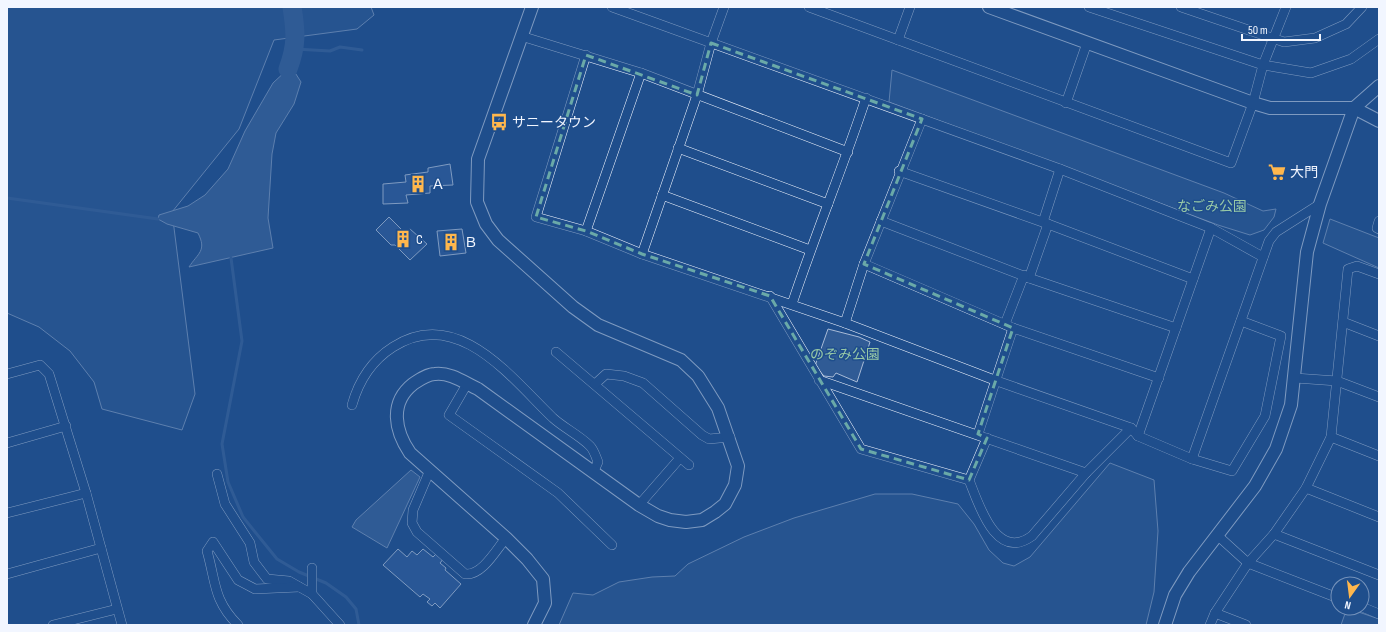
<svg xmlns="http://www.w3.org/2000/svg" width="1386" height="632" font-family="'Sofia Sans Condensed','Noto Sans JP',sans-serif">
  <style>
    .built { fill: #305b95; stroke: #a8bbd7 }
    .water { fill: #446ba0; stroke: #a8bbd7 }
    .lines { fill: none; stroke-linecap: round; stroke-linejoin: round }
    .stream { stroke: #446ba0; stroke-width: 3 }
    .river { stroke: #446ba0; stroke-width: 19 }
    .building { fill: #3563a3; stroke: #f2f6ff }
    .minor-casing { stroke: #f2f6ff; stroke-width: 10 }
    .tertiary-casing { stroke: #f2f6ff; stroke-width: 14 }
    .minor { stroke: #1f4e8c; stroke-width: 9 }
    .tertiary { stroke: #1f4e8c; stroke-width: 12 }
    .marked { fill: none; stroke: #6aa9a8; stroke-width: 3; stroke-dasharray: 8 5; stroke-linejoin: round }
    .labels { text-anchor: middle; stroke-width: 3; stroke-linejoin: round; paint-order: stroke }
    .poi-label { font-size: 14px; fill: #f2f6ff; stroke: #1f4e8c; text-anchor: start }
    .park-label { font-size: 14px; fill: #97c8a6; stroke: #1f4e8c }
  </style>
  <rect width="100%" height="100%" fill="#1f4e8c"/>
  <g class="built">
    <polygon points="7,7 371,7 374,15 357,29 274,40 239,129 172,212 195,394 182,430 102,409 94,382 70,351 39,327 7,313"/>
    <polygon points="892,70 1224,193 1263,211 1276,209 1274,217 1264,230 1250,235 1218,225 889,102"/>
    <polygon points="1330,219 1379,238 1379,268 1323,243"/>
    <polygon points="828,329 859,337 870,342 857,382 836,373 833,377 824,376 815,366"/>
    <polygon points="1110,463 1154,480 1158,531 1154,592 1146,625 559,625 573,593 593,595 619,582 652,577 675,576 688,564 744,537 794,518 875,494 912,494 958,504 974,524 989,550 1003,563 1014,566 1030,557"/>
    <polygon points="1347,608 1379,619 1379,625 1341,625"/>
  </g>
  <g class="water">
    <path d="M288,69L294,71L301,82L294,104L276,133L272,154L268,218L273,248L189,267C198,253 207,251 198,233L167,224L158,219L159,215L188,206L205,195L228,169L245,131L273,83Z"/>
    <polygon points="411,470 420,477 387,548 352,527 356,520"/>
  </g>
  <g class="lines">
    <g class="stream">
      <polyline points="295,49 330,51 340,47 362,50"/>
      <polyline points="7,198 158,219"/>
      <polyline points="231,258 242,341 222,444 228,482 243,517 277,559 299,572 326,583 346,597 356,609 359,625"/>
    </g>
    <path class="river" d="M288,69C297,45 296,32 292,7"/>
  </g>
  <g class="building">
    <polygon points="450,164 453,185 430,186 430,193 406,195 408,203 383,204 383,184 406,182 405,175 428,172 428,168"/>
    <polygon points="389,217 405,233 410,229 427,244 410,260 395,245 391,245 376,230"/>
    <polygon points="462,229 466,253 440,256 437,231"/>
    <polygon points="398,549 407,557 412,551 417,555 423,549 433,557 437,553 444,558 440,563 446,568 445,570 461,584 440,608 435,603 432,606 427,602 430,599 423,594 420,597 383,565"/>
  </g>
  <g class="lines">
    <g class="minor-casing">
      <g id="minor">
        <polyline points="612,7 1060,169 1211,228 1263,257"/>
        <polyline points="809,7 1231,163 1253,103 1263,65 1286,7"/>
        <polyline points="1089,7 1263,65 1311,73 1351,59 1379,39"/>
        <polyline points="1181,7 1284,42 1315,38 1346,24 1362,7"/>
        <polyline points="521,36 641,73 848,152"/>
        <polyline points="898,40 910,7"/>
        <polyline points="586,55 536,217 586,231 642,254 845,323 997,381 1131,428 1138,436 1192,459 1269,241 1276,232 1320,204"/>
        <polyline points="1066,103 1087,43"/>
        <polyline points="678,148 828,204"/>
        <polyline points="899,171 1048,224 1193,279"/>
        <polyline points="662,195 810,250"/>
        <polyline points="881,221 1029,278 1176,328"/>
        <polyline points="1379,221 1377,228 1379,229"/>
        <polyline points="1043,222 1060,169"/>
        <polyline points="586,231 641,73"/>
        <polyline points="642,254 697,95 711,43 724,7"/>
        <polyline points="864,264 1013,328 1159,378"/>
        <polyline points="1029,278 1048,224"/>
        <polyline points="770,296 861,449 969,480"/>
        <path d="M792,304C815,235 843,167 866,98"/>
        <polyline points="1343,322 1379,336"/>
        <polyline points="845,323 864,264 922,119"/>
        <polyline points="1005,324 1024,275"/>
        <polyline points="556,352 689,465"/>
        <polyline points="7,374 40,365 49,374 86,493 122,625"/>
        <polyline points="1295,378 1337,381 1379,397"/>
        <polyline points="819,380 1086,473"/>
        <polyline points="467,384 449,415 558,493 612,545"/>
        <polyline points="595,384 606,374 624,376 643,383 702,435 709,439 730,437"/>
        <path d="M352,405C359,380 371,361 393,347C458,305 512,379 553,418C564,428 579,435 590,446C594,450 596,457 598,462L594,471"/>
        <polyline points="978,434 1013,328"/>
        <polyline points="1138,436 1211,228"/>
        <polyline points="1331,437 1379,456"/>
        <path d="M987,438L969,480C979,505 996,562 1032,536L1086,473L1131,428"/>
        <polyline points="7,443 66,426"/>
        <polyline points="1192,459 1232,471 1265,416 1281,336 1241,321"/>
        <path d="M430,470L413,510L412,523L417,532L465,574C482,576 496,550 506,538"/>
        <polyline points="217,474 225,504 250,543 254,562 267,579 289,581 312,594"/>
        <polyline points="1306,488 1379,517"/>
        <polyline points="639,505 680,458"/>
        <polyline points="7,513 86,493"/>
        <polyline points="1274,534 1379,575"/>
        <polyline points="1217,535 1248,563 1338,598"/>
        <polyline points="312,568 312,594 340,625"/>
        <polyline points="7,574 101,548"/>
        <polyline points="1362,607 1379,614"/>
        <polyline points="1215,613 1246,625"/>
        <polyline points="53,625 117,609"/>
        <path d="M238,625C213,600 216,582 207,551L213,542L238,580L255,589L299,587"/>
        <polyline points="1210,625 1215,613 1248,563 1274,534 1306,488 1331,437 1348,269 1357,266 1379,274"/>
      </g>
    </g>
    <g class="tertiary-casing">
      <g id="tertiary">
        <path d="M532,7L478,159L477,202L486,224L498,240L573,307L598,325L681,360L698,376L718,408L738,466L735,485L725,504L715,512L702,520L686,522L670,520L658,516L639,505L478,389C465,383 450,372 435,374C427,374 419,380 413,384C389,403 395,431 410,453L506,538L527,559L543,579L545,603L534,625"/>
        <polyline points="989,7 1253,103 1270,108 1354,108 1379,121"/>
        <polyline points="1165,625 1175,595 1189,572 1255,486 1276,449 1291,405 1307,252 1320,204 1354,108 1379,86"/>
      </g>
    </g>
    <use href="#minor" class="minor"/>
    <use href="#tertiary" class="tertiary"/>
  </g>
  <path d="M0 0H1386V632H0ZM711,43L922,119L864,264L1013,328L978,434L987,438L969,480L861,449L770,296L642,254L586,231L536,217L586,55L697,95Z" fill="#1f4e8c" fill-opacity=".55" fill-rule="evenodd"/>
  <path class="marked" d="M711,43L922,119L864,264L1013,328L978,434L987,438L969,480L861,449L770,296L642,254L586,231L536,217L586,55L697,95Z"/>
  <defs>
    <g id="bus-bare" transform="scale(1.38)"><path d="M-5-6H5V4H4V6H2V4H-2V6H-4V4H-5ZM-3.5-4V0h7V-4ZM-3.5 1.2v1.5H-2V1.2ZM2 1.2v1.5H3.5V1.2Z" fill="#ffb74d" stroke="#1f4e8c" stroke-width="2.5" paint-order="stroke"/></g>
    <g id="supermarket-bare" transform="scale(1.38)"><path d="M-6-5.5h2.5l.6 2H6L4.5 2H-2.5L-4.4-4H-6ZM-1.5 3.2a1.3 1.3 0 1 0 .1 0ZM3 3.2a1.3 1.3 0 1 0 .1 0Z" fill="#ffb74d" stroke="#1f4e8c" stroke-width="2.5" paint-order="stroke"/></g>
    <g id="building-bare" transform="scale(1.38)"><path d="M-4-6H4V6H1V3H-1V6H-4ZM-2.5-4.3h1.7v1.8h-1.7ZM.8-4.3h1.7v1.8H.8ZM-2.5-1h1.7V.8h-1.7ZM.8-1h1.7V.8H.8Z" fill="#ffb74d" stroke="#1f4e8c" stroke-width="2.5" paint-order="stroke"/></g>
  </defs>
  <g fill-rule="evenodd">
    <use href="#bus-bare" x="499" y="122"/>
    <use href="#supermarket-bare" x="1277" y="172"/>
    <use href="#building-bare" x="418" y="184"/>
    <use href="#building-bare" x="403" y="239"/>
    <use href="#building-bare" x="451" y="242"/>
  </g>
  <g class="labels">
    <g class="poi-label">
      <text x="512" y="127">サニータウン</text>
      <text x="1290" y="177">大門</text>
      <text x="431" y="189">Ａ</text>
      <text x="416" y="244">C</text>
      <text x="464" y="247">Ｂ</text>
    </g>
    <g class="park-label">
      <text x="1212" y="211">なごみ公園</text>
      <text x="845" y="359">のぞみ公園</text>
    </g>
  </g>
  <rect width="1386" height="632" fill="none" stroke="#f2f6ff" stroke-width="16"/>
  <g transform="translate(1350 596) rotate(194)"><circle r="19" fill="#1f4e8c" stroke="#7391ba"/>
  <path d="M0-3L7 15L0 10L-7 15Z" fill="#ffb74d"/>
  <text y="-6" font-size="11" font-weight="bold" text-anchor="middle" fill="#f2f6ff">N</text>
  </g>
  <path d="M1242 34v6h78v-6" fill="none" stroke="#f2f6ff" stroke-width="2"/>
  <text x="1248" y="34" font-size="12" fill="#f2f6ff" stroke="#1f4e8c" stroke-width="3" paint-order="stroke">50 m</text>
</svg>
